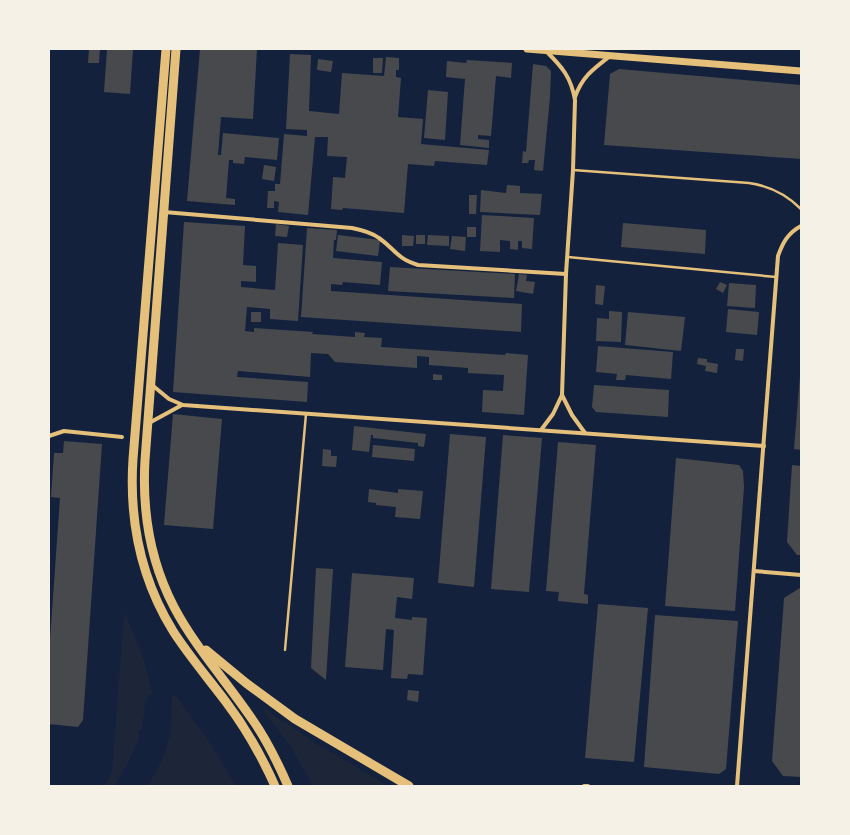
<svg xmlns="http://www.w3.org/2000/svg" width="850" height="835" font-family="'Sofia Sans Condensed',sans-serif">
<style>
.green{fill:#1d2539}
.building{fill:#48494c}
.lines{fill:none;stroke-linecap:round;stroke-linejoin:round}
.service{stroke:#e5c07b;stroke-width:2.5}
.minor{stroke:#e5c07b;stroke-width:4}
.tertiary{stroke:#e5c07b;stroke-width:7}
.primary{stroke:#e5c07b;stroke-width:9}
</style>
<rect width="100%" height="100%" fill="#14213d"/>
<g class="green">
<path d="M125,613L144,660L152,693L145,700L144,715L141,730L138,731V734L140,735L128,763L114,786H101L107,782L112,771L124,615Z"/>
<path d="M172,696H176C198,725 218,754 236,786H147C160,768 169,747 171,725C172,715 171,705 172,696Z"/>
<path d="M264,708L315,743L389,786H313L291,747L263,710Z"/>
</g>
<g class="building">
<path d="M89,49H100L99,63H88Z"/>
<path d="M107,49H133L130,94L104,92Z"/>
<path d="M200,49H257L253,119L221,117L218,155H221L223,133L279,138L277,160L245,157L244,164L233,163V160H229L226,198L235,199V205L187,201Z"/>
<path d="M290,54L311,55L309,111L339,114L342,73L384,76L386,57L399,58V70H396V77L401,78L398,117L423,119L421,144L489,150L487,165L435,161L434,166L408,164L404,213L343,208L342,210L331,209L333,177L345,178L347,157L327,156L328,137H315L308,215L278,212L279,202L274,201V208H267L268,191H275V184H280L284,134L307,136V130L286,129Z"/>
<path d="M373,58H383L382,73H373Z"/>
<path d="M318,59L333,61L331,72L317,70Z"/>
<path d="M467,60L512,63L511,78L496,76L491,136L478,135V139L489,140V148L460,145L465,79L446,77L447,61L466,63Z"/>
<path d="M533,64L546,66L551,71L550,97L543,171L534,170L535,160H529L528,163H522L523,151L526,152Z"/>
<path d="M619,69L801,85V159L604,145L610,74Z"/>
<path d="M428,90L448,92L445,140L424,138Z"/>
<path d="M264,165L276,167L274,181L262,179Z"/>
<path d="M507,185L520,186V193L542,194L540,215L480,212L481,190L506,193Z"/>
<path d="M469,195H477L476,214H469Z"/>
<path d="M482,215L534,218L532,249L522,248V241H518V250L510,249V241L500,240V252L480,251Z"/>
<path d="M184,222L245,226L243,265L256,266V282L241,281V287L275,290L278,243L303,245L298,321L270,319V309L247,307L245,331L254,332V328L313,332L312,334L355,337V332L365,333L364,337L382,338L381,347L505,355L506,353L528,355L524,415L482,412L483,390L503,391L504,375L468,373V368L429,365V357L417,356V368L335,362L328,354L311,353L310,377L238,371L237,377L308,382L307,402L173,392Z"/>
<path d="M623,223L706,230L705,254L621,247Z"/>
<path d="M276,224L289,226L287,237L275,236Z"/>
<rect x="467" y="227" width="9" height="10"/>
<path d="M307,228L337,230L336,240H334L333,258L382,262L380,285L343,282L342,285L331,284V291L522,304L521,332L301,317Z"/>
<path d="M338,235L380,240L378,256L336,251Z"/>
<path d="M402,235L414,236L413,246H402Z"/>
<rect x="416" y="235" width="9" height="9"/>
<path d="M428,235L449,236V246L427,245Z"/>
<path d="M452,236L466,237L465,251L450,249Z"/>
<path d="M390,267L515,274L514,298L388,291Z"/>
<path d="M519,274L527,275L526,281L535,282L533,294L516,291Z"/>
<path d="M720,282L727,285L723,293L716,289Z"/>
<path d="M729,283L756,285L755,308L727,306Z"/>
<path d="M596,285L605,286L603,305L595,304Z"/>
<path d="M728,309L759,312L757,335L726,332Z"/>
<path d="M609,311L622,312L621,342L596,341L597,318L609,319Z"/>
<rect x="251" y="312" width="10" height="10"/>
<path d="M628,312L685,317L681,351L625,345Z"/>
<path d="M598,346L673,352L671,379L626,375L625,380H616L617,374L596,372Z"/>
<path d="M736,349H744L743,361L735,360Z"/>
<path d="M698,358L707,359V362L718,364L717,373L705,371L706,366L697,364Z"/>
<path d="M433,374L442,375V380H433Z"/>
<path d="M800,376H801V450L794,449Z"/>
<path d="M594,385L669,390L668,417L596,412L592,407Z"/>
<path d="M173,414L222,419L213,529L164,525Z"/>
<path d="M354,426L426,434L424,447L418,446V443L373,438V435H371L369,452L352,450Z"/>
<path d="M450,434L486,437L474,587L438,583Z"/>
<path d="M503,435L542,438L529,592L491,589Z"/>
<path d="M64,441L102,444L83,720L78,727L49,724V654L60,498L51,497L54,453H63Z"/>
<path d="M558,442L596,445L584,594L588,595V604L558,601L559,592L546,591Z"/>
<path d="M373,445L415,449L414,461L372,457Z"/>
<path d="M323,449L331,450V456H337L336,467L322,466Z"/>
<path d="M676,458L739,465L743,471L744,487L735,611L665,606Z"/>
<path d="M792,465L801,466V555H797L787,542Z"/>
<path d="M369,489L398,493V489L423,491L420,519L395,517L396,507L376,505V503L368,502Z"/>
<path d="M316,568L333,569L326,680L311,668Z"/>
<path d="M352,573L414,578L412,599L397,597L395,618L412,620V617L427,618L423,675L408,674L407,679L391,678L394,630L386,629L383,670L345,667Z"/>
<path d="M800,588H801V777L783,776L772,761L784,598Z"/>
<path d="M598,604L648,608L634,762L585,758Z"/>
<path d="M655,615L738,621L726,769L719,774L644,767Z"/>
<path d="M408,690L419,691L418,702L407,700Z"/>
</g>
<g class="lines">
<g class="service">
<path d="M573,170L749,183C770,186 786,194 801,209"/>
<path d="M568,257L776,277"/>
<path d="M285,650L306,414"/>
</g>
<g class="minor">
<path d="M575,97C582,77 593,69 610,56"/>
<path d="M164,212L352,228C362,230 371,232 379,238C396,250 396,258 418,265L566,274"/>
<path d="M152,385L169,399L183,405L764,446"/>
<path d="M562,395L572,415L585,433"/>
<path d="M149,423L182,405"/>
<path d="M541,430L553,414L562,395L566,274L573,170L575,100C571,77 562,67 547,52"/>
<path d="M49,436L64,431L122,437"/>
<path d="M754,571L801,575"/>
<path d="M584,786H588"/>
<path d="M737,786L778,256C783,242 788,233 801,226"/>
</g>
<path class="tertiary" d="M527,49L801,71"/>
<g class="primary">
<path d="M166,49L133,459C129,520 141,579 173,631C189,656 208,678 226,702C245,727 262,757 275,786"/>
<path d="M176,49L145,460C142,511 150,561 174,607C195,647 227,682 252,719C267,740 278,763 288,786"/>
<path d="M206,650L246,683L295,719L409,786"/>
</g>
</g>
<rect width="850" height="835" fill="none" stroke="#f6f1e7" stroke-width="100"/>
</svg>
